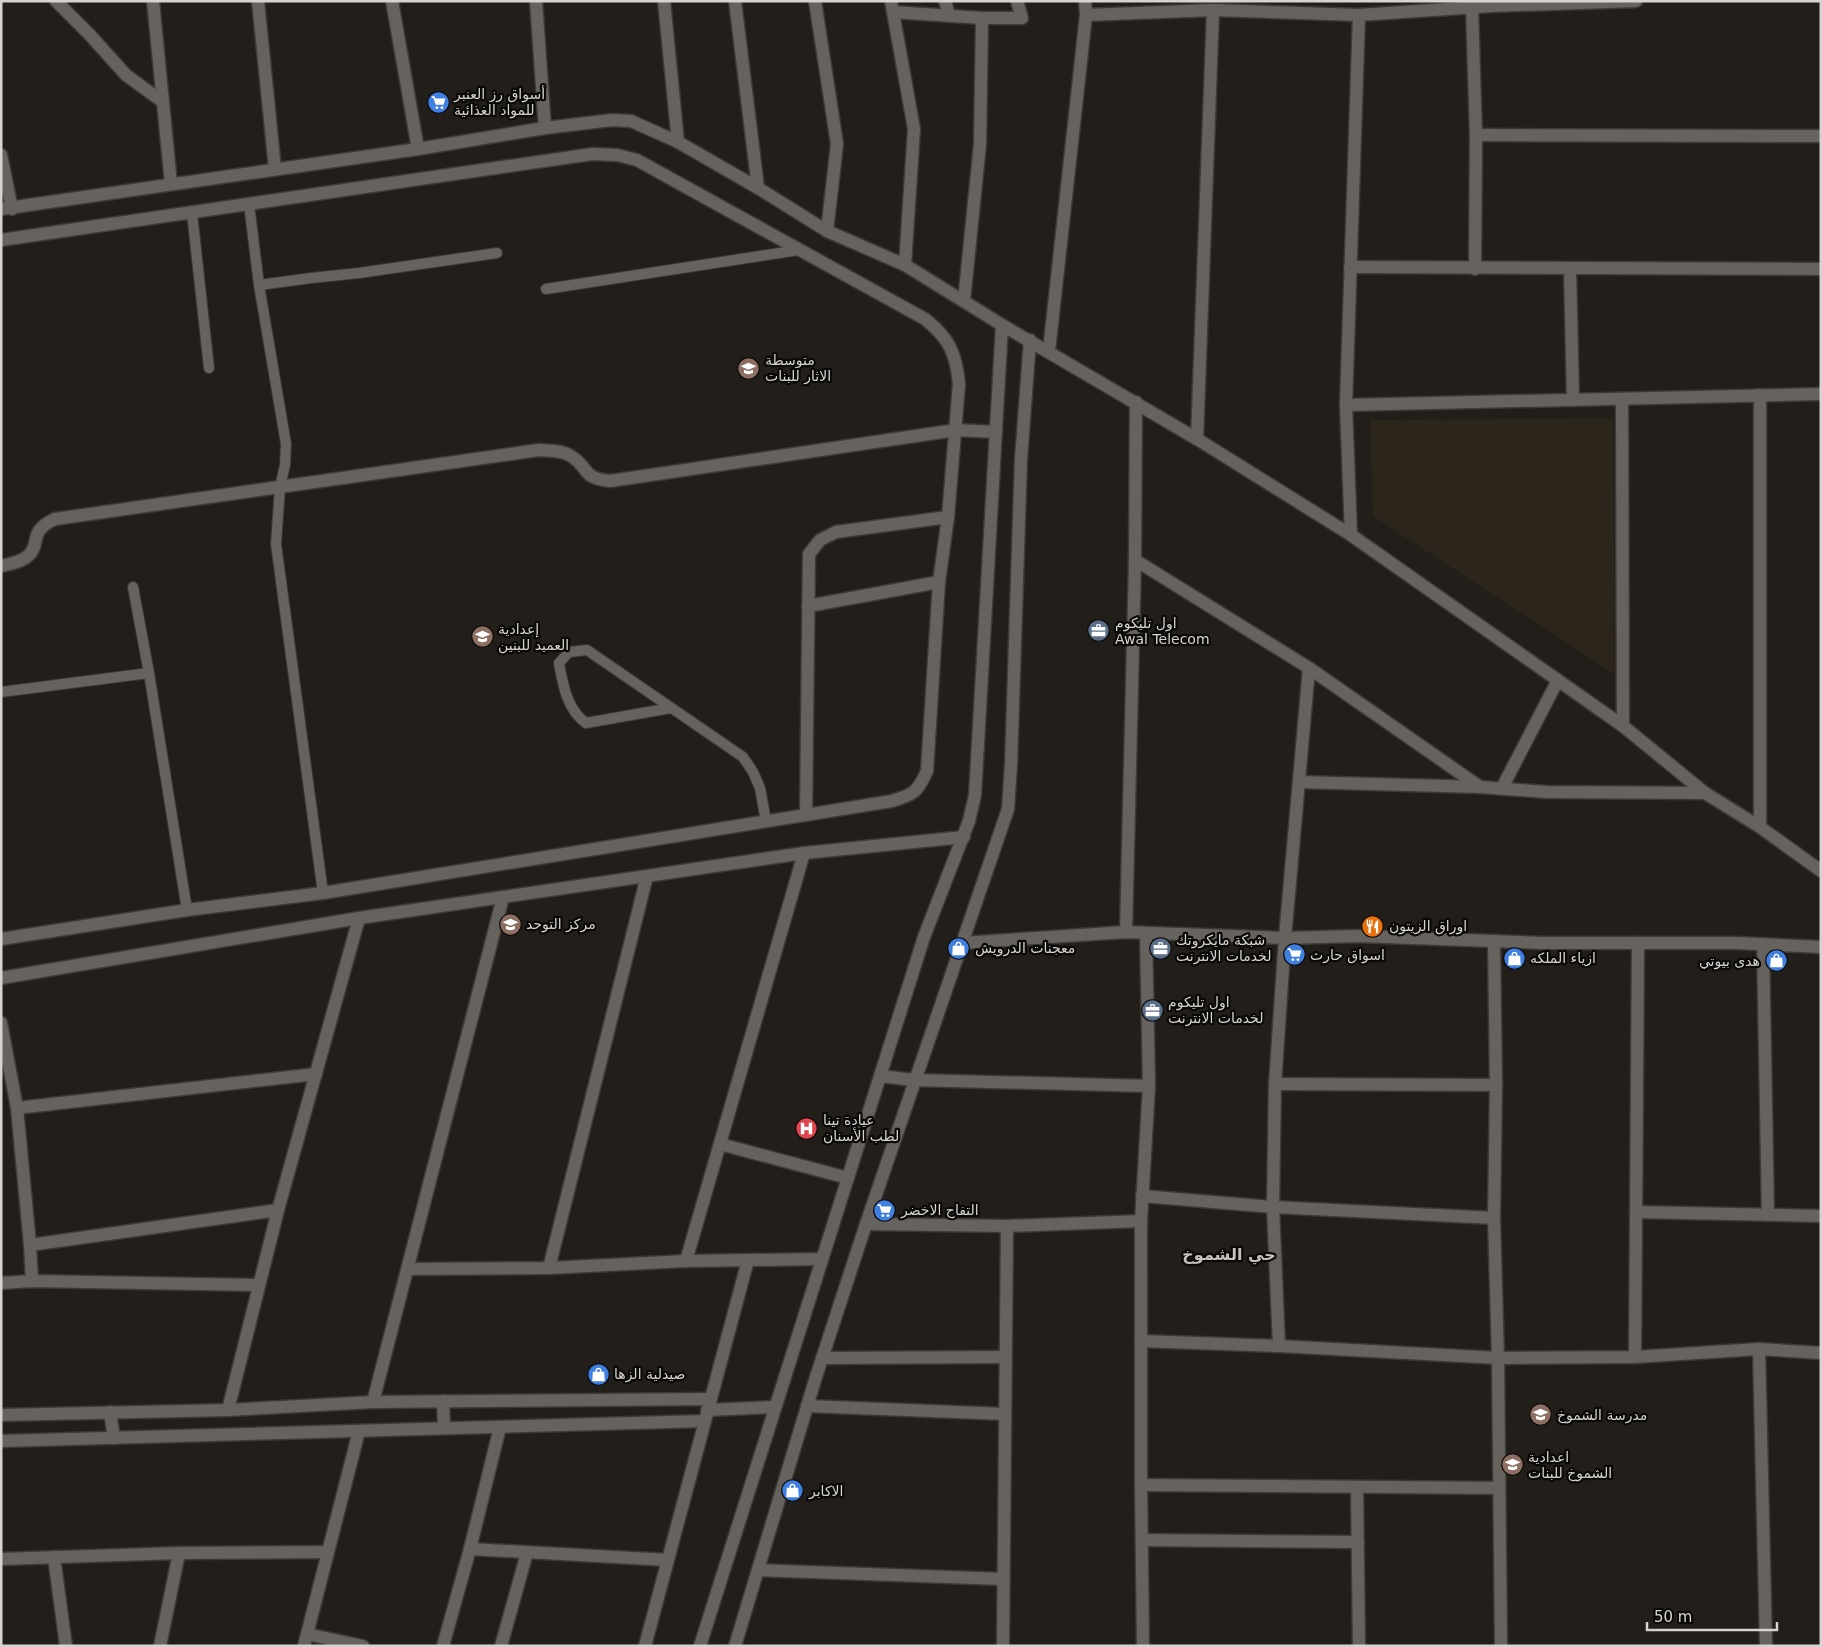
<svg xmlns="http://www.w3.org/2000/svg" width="1822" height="1647" font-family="'DejaVu Sans','Noto Sans Arabic',sans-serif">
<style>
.built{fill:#2c251b}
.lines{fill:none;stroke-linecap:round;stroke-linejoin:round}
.lane-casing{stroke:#3c3a36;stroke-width:12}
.street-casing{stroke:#3c3a36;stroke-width:15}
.secondary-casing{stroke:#3c3a36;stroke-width:15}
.lane{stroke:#66625d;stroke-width:10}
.street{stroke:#66625d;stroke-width:12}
.secondary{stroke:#66625d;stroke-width:12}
.labels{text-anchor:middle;stroke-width:4.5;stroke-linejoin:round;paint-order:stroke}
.poi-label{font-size:14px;fill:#d6d4d0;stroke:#0a0907;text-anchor:start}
.quarter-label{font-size:16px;font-weight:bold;fill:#c6c1bb;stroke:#0a0907}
</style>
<rect width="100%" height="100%" fill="#221f1a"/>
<path class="built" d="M1613,418L1615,675L1373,516L1370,420Z"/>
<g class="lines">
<defs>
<g id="lane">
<path d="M249,204L259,285L286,444L285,465L280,487L276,544L323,893"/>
<path d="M192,213L209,368"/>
<path d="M259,285L311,278L359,273L497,253"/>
<path d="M546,289L799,250"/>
<path d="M133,587L149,673L187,910"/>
<path d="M1,692L149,673"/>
<path d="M671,708L586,723C567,710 563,685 559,663L569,652L587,650L743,757L753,772L760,788L766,821"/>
</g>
<g id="street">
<path d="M56,1L90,35L126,75L163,102"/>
<path d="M153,1L171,184"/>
<path d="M258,1L275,169"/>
<path d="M392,1L418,149"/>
<path d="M536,1L545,128"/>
<path d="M664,1L678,142"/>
<path d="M735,1L758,188"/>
<path d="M815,1L837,144L827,231"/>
<path d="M891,1L914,129L905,265"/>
<path d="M945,1L949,15"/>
<path d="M1472,8L1476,135L1475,269"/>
<path d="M893,12L982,18H1022L1017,1"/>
<path d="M1086,15L1213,10L1359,15L1492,6L1636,1"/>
<path d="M1476,135L1821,136"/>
<path d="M1,155L12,209"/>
<path d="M1,240L592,154L617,155L637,160L925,319C949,338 956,353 959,384L948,517L939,582L927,771C917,793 914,794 892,801L323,893L187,910L1,939"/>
<path d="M1350,267L1821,269"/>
<path d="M1570,269L1573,400"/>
<path d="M964,301L980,144L982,18"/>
<path d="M1049,351L1086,15L1085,1"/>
<path d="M1760,395V827"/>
<path d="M1622,399L1623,726"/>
<path d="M1346,405L1821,394"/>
<path d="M1197,439L1213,10"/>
<path d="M1351,535L1346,405L1359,15"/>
<path d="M1135,560L1309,668L1480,787"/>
<path d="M1,566C10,564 21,562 28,556C42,543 27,532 55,519L539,450C550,451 562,450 571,456C590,468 581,478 610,481L956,430L996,432"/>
<path d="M808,606L939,582"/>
<path d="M1299,782L1480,787L1547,792L1705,793"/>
<path d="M1502,788L1558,680"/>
<path d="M806,815L809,554L820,540L836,532L948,517"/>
<path d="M1126,932L1135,560L1136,402"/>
<path d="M1494,941L1496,1085L1494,1218L1498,1358L1501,1646"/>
<path d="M961,943L1126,932L1285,938L1358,936L1543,943H1736L1821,947"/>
<path d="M1763,945L1768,1215"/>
<path d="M1,978L359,918L804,853L964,837"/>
<path d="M1,1023L17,1108L30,1245L32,1281"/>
<path d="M914,1080L1149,1086"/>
<path d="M1275,1084L1496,1085"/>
<path d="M17,1108L316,1074"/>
<path d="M720,1144L848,1178"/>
<path d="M1142,1196L1273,1207L1494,1218"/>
<path d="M1636,1212L1821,1216"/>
<path d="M866,1224L1007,1226L1141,1221"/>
<path d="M30,1245L278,1210"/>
<path d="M686,1261L804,853"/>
<path d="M549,1268L647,876"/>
<path d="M408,1269L549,1268L686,1261L822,1259"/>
<path d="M1,1283L32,1281L259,1285"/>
<path d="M1141,1341L1279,1346L1498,1358L1635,1357L1759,1349L1821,1353"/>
<path d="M1279,1346L1273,1207L1275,1084L1285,938L1309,668"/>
<path d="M1759,1349L1766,1646"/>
<path d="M1635,1357L1638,943"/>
<path d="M822,1358L1005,1357"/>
<path d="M443,1401L444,1428"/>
<path d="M373,1402L503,897"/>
<path d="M807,1406L1005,1414"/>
<path d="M228,1410L278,1210L359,918"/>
<path d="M707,1410L775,1407"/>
<path d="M110,1412L114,1438"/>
<path d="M1,1415L228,1410L373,1402L710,1399"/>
<path d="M1,1441L704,1421"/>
<path d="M1141,1485L1499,1488"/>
<path d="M1357,1487L1359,1646"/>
<path d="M1142,1540L1358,1542"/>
<path d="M470,1549L668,1560"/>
<path d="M54,1557L66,1646"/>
<path d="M1,1559L179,1553L327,1552"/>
<path d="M758,1570L1003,1579"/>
<path d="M307,1634L363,1646"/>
<path d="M160,1646L179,1553"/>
<path d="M304,1646L359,1431"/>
<path d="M443,1646L470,1549L500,1427"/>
<path d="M501,1646L527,1553"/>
<path d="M645,1646L748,1260"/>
<path d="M1003,1646L1007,1226"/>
<path d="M1143,1646L1141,1485V1221L1149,1086L1146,934"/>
</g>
<g id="secondary">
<path d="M1,209L418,149L545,128L612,120L631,121L678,142L758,188L827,231L905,265L1002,325L1197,439L1351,535L1623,726L1705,793L1760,827L1821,871"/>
<path d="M880,1076L914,1080"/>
<path d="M700,1646L924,937L969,821L975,795L977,761L1002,325"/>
<path d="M735,1646L815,1380L866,1224L1008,809L1011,764L1021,459L1030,340"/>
</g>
</defs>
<use href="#lane" class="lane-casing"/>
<use href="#street" class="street-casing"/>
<use href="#secondary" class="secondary-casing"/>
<use href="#lane" class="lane"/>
<use href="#street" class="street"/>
<use href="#secondary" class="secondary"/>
</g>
<defs>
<symbol id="supermarket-disc" viewBox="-11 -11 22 22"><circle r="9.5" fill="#3f7fe0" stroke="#0a0907"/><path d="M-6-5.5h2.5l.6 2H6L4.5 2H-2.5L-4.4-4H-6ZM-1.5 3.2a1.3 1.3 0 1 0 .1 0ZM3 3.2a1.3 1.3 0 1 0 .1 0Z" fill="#fff"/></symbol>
<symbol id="school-disc" viewBox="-11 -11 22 22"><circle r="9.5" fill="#8d6e63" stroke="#0a0907"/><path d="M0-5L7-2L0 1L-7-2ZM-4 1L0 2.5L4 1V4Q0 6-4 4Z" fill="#fff"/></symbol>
<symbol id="office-disc" viewBox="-11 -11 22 22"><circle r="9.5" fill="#5c6f8a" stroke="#0a0907"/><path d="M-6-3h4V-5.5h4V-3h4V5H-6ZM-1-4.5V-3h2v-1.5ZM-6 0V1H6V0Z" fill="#fff"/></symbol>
<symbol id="restaurant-disc" viewBox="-11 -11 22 22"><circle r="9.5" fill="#e8710a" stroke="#0a0907"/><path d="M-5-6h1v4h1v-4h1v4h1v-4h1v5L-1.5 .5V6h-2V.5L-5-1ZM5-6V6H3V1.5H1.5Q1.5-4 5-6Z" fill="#fff"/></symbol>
<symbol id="shop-disc" viewBox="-11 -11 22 22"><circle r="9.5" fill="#3f7fe0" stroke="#0a0907"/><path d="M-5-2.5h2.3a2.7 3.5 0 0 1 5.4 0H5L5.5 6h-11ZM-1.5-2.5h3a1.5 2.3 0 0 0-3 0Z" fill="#fff"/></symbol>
<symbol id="hospital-disc" viewBox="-11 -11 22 22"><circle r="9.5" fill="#e0444e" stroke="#0a0907"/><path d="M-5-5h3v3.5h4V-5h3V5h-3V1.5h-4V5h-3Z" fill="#fff"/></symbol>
</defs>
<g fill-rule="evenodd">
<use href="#supermarket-disc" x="426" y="90" width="25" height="25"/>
<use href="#school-disc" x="736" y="356" width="25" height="25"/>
<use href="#office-disc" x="1086" y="618" width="25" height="25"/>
<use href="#school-disc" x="470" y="624" width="25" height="25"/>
<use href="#school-disc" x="498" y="912" width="25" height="25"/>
<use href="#restaurant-disc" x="1360" y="914" width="25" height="25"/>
<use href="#shop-disc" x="946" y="936" width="25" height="25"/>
<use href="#office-disc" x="1148" y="936" width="25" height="25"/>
<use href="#supermarket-disc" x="1282" y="942" width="25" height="25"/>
<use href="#shop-disc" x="1502" y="946" width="25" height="25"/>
<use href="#shop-disc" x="1764" y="948" width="25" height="25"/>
<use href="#office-disc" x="1140" y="998" width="25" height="25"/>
<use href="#hospital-disc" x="794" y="1116" width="25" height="25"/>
<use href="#supermarket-disc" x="872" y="1198" width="25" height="25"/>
<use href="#shop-disc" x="586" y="1362" width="25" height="25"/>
<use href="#school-disc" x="1528" y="1402" width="25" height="25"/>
<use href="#school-disc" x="1500" y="1452" width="25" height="25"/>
<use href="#shop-disc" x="780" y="1478" width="25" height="25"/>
</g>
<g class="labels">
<g class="poi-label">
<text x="454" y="99">أسواق رز العنبر<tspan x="454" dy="16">للمواد الغذائية</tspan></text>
<text x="765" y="365">متوسطة<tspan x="765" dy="16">الاثار للبنات</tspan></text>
<text x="1115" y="628">اول تليكوم<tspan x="1115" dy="16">Awal Telecom</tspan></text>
<text x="498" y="634">إعدادية<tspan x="498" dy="16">العميد للبنين</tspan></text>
<text x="526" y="929">مركز التوحد</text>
<text x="1389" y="931">اوراق الزيتون</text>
<text x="1176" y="945">شبكة مايكروتك<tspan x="1176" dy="16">لخدمات الانترنت</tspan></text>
<text x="975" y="953">معجنات الدرويش</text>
<text x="1310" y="960">اسواق حارث</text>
<text x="1530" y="963">ازياء الملكه</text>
<text x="1760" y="966" text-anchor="end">هدى بيوتي</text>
<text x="1168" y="1007">اول تليكوم<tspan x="1168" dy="16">لخدمات الانترنت</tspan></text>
<text x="823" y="1125">عيادة تينا<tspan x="823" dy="16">لطب الأسنان</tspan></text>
<text x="901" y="1215">التفاح الاخضر</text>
<text x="614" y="1379">صيدلية الزها</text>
<text x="1557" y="1420">مدرسة الشموخ</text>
<text x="1528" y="1462">اعدادية<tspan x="1528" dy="16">الشموخ للبنات</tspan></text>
<text x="809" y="1496">الاكابر</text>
</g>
<g class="quarter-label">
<text x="1229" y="1260">حي الشموخ</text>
</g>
</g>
<rect width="1822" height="1647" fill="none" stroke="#d6d4d0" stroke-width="5"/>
<path d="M1647 1622v8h130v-8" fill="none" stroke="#d6d4d0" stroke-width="2.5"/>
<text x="1654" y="1622" font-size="15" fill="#d6d4d0" stroke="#0a0907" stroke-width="4" paint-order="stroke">50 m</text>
</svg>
